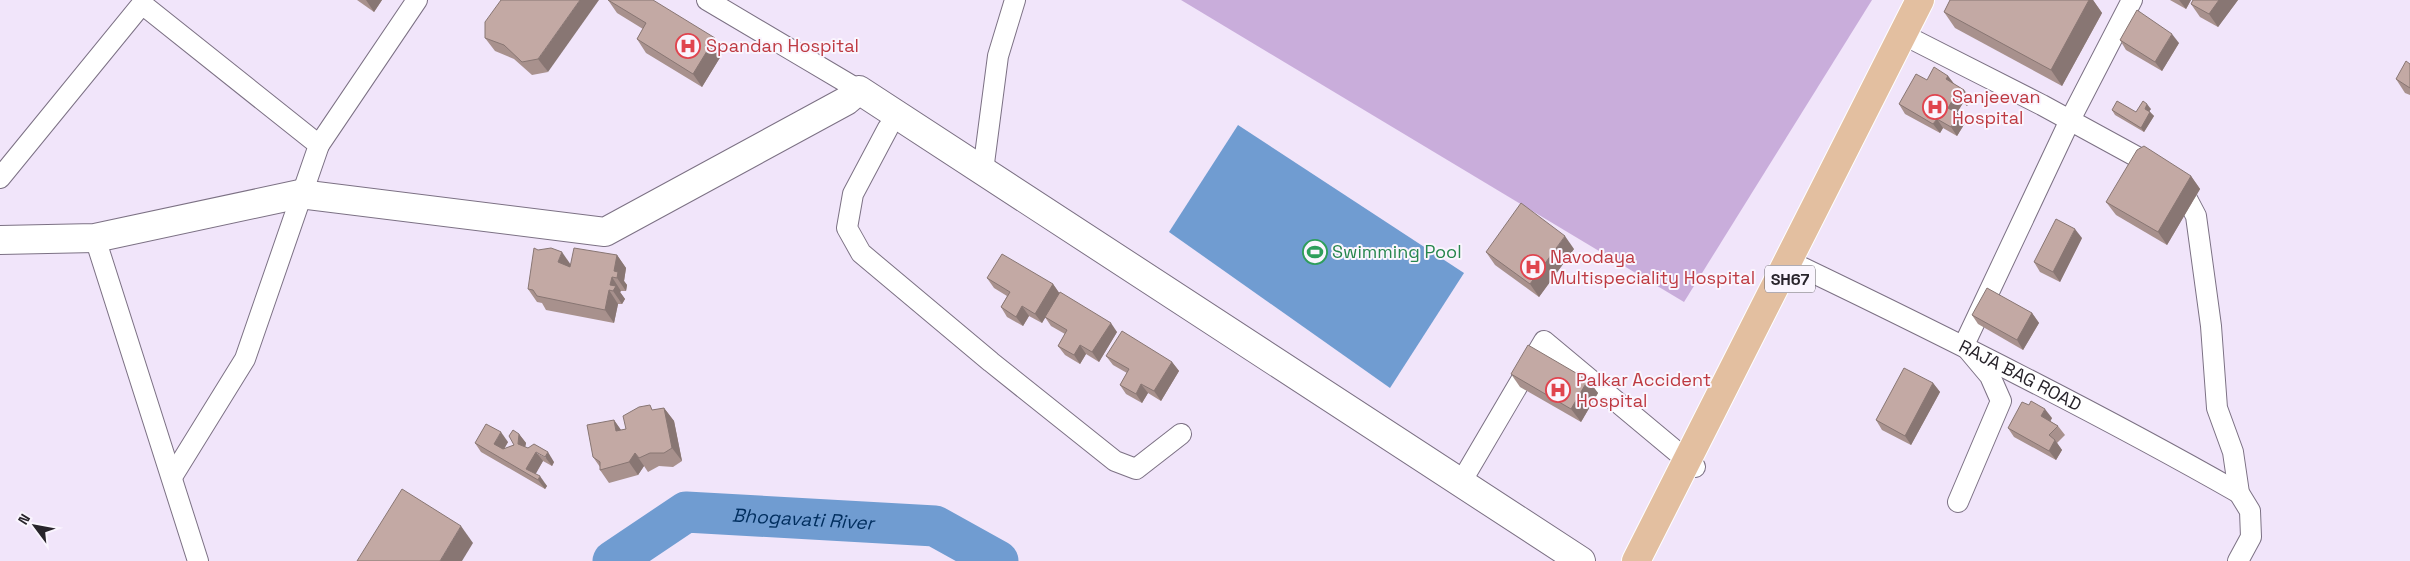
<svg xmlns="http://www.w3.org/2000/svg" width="2410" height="561" font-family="'Space Grotesk',sans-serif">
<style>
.green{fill:#c9addb}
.water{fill:#709cd1}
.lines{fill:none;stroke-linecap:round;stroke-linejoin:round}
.river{stroke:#709cd1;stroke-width:41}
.street-casing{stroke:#7c7184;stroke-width:22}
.secondary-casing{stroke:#7c7184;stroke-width:30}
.primary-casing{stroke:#fff;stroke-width:30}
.street{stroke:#fff;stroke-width:20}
.secondary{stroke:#fff;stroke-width:28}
.primary{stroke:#e3bfa0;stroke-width:28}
.wall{fill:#a8918d}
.shaded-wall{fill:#887673}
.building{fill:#c3a9a4;stroke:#887673}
.labels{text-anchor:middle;stroke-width:4;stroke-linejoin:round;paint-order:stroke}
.shield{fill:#faf5fe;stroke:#67636a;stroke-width:1}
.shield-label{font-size:16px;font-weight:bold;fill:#28242b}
.health-label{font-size:18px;fill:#be3a42;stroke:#faf5fe;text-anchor:start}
.leisure-label{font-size:18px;fill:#27864d;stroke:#faf5fe;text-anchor:start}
.street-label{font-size:18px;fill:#28242b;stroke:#faf5fe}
.water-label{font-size:19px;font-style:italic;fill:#002e5e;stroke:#faf5fe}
</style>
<rect width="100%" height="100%" fill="#f1e5fa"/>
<path class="green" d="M1181,0H1872L1684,302Z"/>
<path class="water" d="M1238,125L1464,273L1390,388L1169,232Z"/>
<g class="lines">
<path class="river" id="s1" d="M613,561L686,512L935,526L998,561"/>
<defs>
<g id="street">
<path d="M707,0L859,90"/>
<path d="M1912,39L2042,105L2139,158L2185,195L2196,216L2211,326L2217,408L2233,452L2239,493L2250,511L2251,537L2238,561"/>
<path d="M888,128L853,194L847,228L861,253L991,362L1115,461L1136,469L1181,434"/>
<path d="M319,145L417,0"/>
<path d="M983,171L998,56L1015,0"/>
<path d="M0,178L142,4L319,145L245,359L172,477"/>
<path d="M95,238L198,561"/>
<path id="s2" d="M1797,265C1947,337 2095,411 2239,493"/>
<path d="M1460,484L1544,341L1695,467"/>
<path d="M1958,502L2001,401L1990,376L1964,345L2070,120L2132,0"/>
</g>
<path id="secondary" d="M0,240L95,238L300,194L605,232L846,101L859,90L1581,561"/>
<path id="primary" d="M1636,561L1920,0"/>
</defs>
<use href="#street" class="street-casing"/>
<use href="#secondary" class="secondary-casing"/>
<use href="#primary" class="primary-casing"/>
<use href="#street" class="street"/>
<use href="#secondary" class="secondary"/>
<use href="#primary" class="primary"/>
</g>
<g class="wall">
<path d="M357,0H382L374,12Z"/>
<path d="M501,0L548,72L532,75L514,59L495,51L485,38Z"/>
<path d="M608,0L715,38L724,51L702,87L646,53L637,39L643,29L617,13Z"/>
<path d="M1950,0H2093L2102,13L2062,86L1955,28L1944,12Z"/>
<path d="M2170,0H2191L2186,9Z"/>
<path d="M2193,0H2238L2218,27L2200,17L2191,4Z"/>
<path d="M2120,40L2179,43L2162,71L2126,50Z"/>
<path d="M2410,64V95L2405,93L2396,79Z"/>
<path d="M1948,76L1954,84L1964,90L1971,99L1967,106L1963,103L1957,113L1965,123L1957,136L1943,128L1940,133L1905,114L1899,104L1927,80Z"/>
<path d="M2151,109L2149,111L2154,116L2144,132L2115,115L2112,110L2136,112Z"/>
<path d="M2191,176L2200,189L2167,245L2116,215L2106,202Z"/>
<path d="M2082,238L2060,282L2040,272L2034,262Z"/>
<path d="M1574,249L1539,297L1495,265L1486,252Z"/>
<path d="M617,255L626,268L624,281L627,285L626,291H621L620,292L625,299L622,304H618L614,323L546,310L542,303L537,302L528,289L571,265Z"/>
<path d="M987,278L1053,284L1059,293L1117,332L1099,362L1086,354L1080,364L1065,355L1058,346L1065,334L1051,326L1045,317L1042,323L1029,316L1023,326L1007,317L1001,307L1007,296L994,288Z"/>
<path d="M2032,313L2039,323L2023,350L1978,324L1972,315Z"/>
<path d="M1106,356L1172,362L1179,371L1161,401L1148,393L1142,403L1126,394L1120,385L1127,373L1113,365Z"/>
<path d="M1511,374L1588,380L1598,393L1581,422L1520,387Z"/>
<path d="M1933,383L1940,392L1911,445L1882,430L1876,420Z"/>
<path d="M664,408L674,421L682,461L673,467L659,466L648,472L644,466L638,475L609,483L600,470V467L593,457L614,420L621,430L626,429L654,410Z"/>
<path d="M2052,418L2050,421L2058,426L2065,435L2057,443L2062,450L2056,460L2014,437L2008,428Z"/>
<path d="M519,434L526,443L525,447L554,462L552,466L543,461L535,474L547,486L545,489L481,452L475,443L508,442L504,449L514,445Z"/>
</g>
<g class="shaded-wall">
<path d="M366,0H382L374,12Z"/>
<path d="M580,0H599L548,72L538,59Z"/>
<path d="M2089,0H2093L2102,13L2062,86L2051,70Z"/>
<path d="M2179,0H2191L2186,9Z"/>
<path d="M2219,0H2238L2218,27L2209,14Z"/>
<path d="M2172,34L2179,43L2162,71L2155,62Z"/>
<path d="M715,38L724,51L702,87L693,74Z"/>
<path d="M1948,76L1955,85L1946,79Z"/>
<path d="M1964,90L1971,99L1967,106L1960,96Z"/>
<path d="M1956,94L1963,103L1954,117L1948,108Z"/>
<path d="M2147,104L2151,109L2148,113L2145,109Z"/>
<path d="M2150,112L2154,116L2144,132L2141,128Z"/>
<path d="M1958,114L1965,123L1957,136L1951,127Z"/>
<path d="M1937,119L1943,128L1940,133L1933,124Z"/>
<path d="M2191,176L2200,189L2167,245L2158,232Z"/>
<path d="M2075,229L2082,238L2060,282L2053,272Z"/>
<path d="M1565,236L1574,249L1539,297L1530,284Z"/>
<path d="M562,252L571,265L567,275L558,262Z"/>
<path d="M617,255L626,268L624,281L627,285L626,291L617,278L614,271Z"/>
<path d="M612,277L621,291L620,292L625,299L622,304L613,291L610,285Z"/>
<path d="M1053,284L1060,294L1042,323L1035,314Z"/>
<path d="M609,290L618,304L614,323L605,310Z"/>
<path d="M1022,306L1029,316L1023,326L1016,317Z"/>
<path d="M2032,313L2039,323L2023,350L2017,340Z"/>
<path d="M1111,323L1117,332L1099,362L1092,352Z"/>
<path d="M1080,345L1086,354L1080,364L1074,355Z"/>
<path d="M1172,362L1179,371L1161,401L1154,391Z"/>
<path d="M1588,380L1598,393L1581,422L1571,409Z"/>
<path d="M1933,383L1940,392L1911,445L1905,436Z"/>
<path d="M1141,384L1148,393L1142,403L1136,394Z"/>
<path d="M664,408L674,421L682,461L672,448Z"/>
<path d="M2045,409L2052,418L2048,426L2041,416Z"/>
<path d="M614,420L623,433L616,431Z"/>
<path d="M501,432L508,442L501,454L494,444Z"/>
<path d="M519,434L526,443L524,453L518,444Z"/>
<path d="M2055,440L2062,450L2056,460L2049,451Z"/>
<path d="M536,452L543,461L534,477L526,469Z"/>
<path d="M548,452L554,462L552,466L545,457Z"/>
<path d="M635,453L644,466L638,475L629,462Z"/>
<path d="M540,476L547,486L545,489L538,480Z"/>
<path d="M461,526L473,543L462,561H440Z"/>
</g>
<g class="building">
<path d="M501,0H580L538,59L522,62L504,45L485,38V22Z"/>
<path d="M608,0H653L715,38L693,74L637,39L646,23Z"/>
<path d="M1950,0H2089L2051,70L1944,12Z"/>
<path d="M2193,0H2219L2209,14L2191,4Z"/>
<path d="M2137,10L2172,34L2155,62L2120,40Z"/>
<path d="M2406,61L2410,64V88L2396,79Z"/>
<path d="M1934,67L1948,76L1946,79L1964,90L1960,96L1956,94L1948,108L1958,114L1951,127L1937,119L1933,124L1899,104L1916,74L1927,80Z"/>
<path d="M2117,101L2136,112L2143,101L2147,104L2145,109L2150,112L2141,128L2112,110Z"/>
<path d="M2144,146L2191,176L2158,232L2106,202L2137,150Z"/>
<path d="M1521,203L1565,236L1530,284L1486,252Z"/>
<path d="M2056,219L2075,229L2053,272L2034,262Z"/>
<path d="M534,248L538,250L551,248L562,252L558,262L570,267L574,248L617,255L614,271L618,272L617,278L612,277L610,285L616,286L613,291L609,290L605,310L537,296L533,290L528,289Z"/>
<path d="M1002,254L1053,284L1035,314L1022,306L1016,317L1001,307L1010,292L987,278Z"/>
<path d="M1987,288L2032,313L2017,340L1972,315Z"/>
<path d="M1060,292L1111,323L1092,352L1080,345L1074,355L1058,346L1067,330L1045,317Z"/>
<path d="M1122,331L1172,362L1154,391L1141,384L1136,394L1120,385L1129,369L1106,356Z"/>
<path d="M1528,345L1588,380L1571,409L1511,374Z"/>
<path d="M1904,368L1933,383L1905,436L1876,420Z"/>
<path d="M2031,401L2045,409L2041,416L2058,426L2049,435L2055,440L2049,451L2008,428L2022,402L2029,405Z"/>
<path d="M650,405L652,410L664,408L672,448L664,453H650L639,458L635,453L629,462L600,470V462L593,457L587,425L614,420L616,431L626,429L623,416L639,407Z"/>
<path d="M486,424L501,432L494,444L503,449L514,445L509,436L513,430L519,434L518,444L528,448L534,444L548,452L545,457L536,452L526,469L540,476L538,480L475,443Z"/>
<path d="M402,489L461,526L440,561H357Z"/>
</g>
<defs>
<symbol id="hospital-ring" viewBox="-11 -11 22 22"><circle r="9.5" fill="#faf5fe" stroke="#e0444e" stroke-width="1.5"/><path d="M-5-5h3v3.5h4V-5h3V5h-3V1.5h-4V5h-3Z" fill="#e0444e"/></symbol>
<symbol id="stadium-ring" viewBox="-11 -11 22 22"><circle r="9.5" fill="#faf5fe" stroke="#2e9e5b" stroke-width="1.5"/><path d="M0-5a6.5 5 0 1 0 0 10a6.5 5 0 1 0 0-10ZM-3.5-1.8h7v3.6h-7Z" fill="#2e9e5b"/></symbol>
</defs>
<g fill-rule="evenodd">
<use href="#hospital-ring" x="674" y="32" width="28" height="28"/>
<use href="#hospital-ring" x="1921" y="93" width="28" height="28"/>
<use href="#stadium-ring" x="1301" y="238" width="28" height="28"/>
<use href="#hospital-ring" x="1519" y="253" width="28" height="28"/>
<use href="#hospital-ring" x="1544" y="376" width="28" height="28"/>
</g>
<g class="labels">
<rect class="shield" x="1765" y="265.5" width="50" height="27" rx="4"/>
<g class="shield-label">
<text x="1790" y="285">SH67</text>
</g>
<g class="health-label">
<text x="706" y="52">Spandan Hospital</text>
<text x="1952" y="103">Sanjeevan<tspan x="1952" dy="21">Hospital</tspan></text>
<text x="1550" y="263">Navodaya<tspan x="1550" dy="21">Multispeciality Hospital</tspan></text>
<text x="1576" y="386">Palkar Accident<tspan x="1576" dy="21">Hospital</tspan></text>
</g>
<g class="leisure-label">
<text x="1332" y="258">Swimming Pool</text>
</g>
<g class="street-label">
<text dy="6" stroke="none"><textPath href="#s2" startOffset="249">RAJA BAG ROAD</textPath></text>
</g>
<g class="water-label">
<text dy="7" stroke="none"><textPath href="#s1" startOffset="205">Bhogavati River</textPath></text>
</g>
</g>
<g transform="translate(35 526) rotate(302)" stroke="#faf5fe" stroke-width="4" paint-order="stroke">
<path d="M0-4L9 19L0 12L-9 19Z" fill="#28242b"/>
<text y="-8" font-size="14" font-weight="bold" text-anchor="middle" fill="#28242b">N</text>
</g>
</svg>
